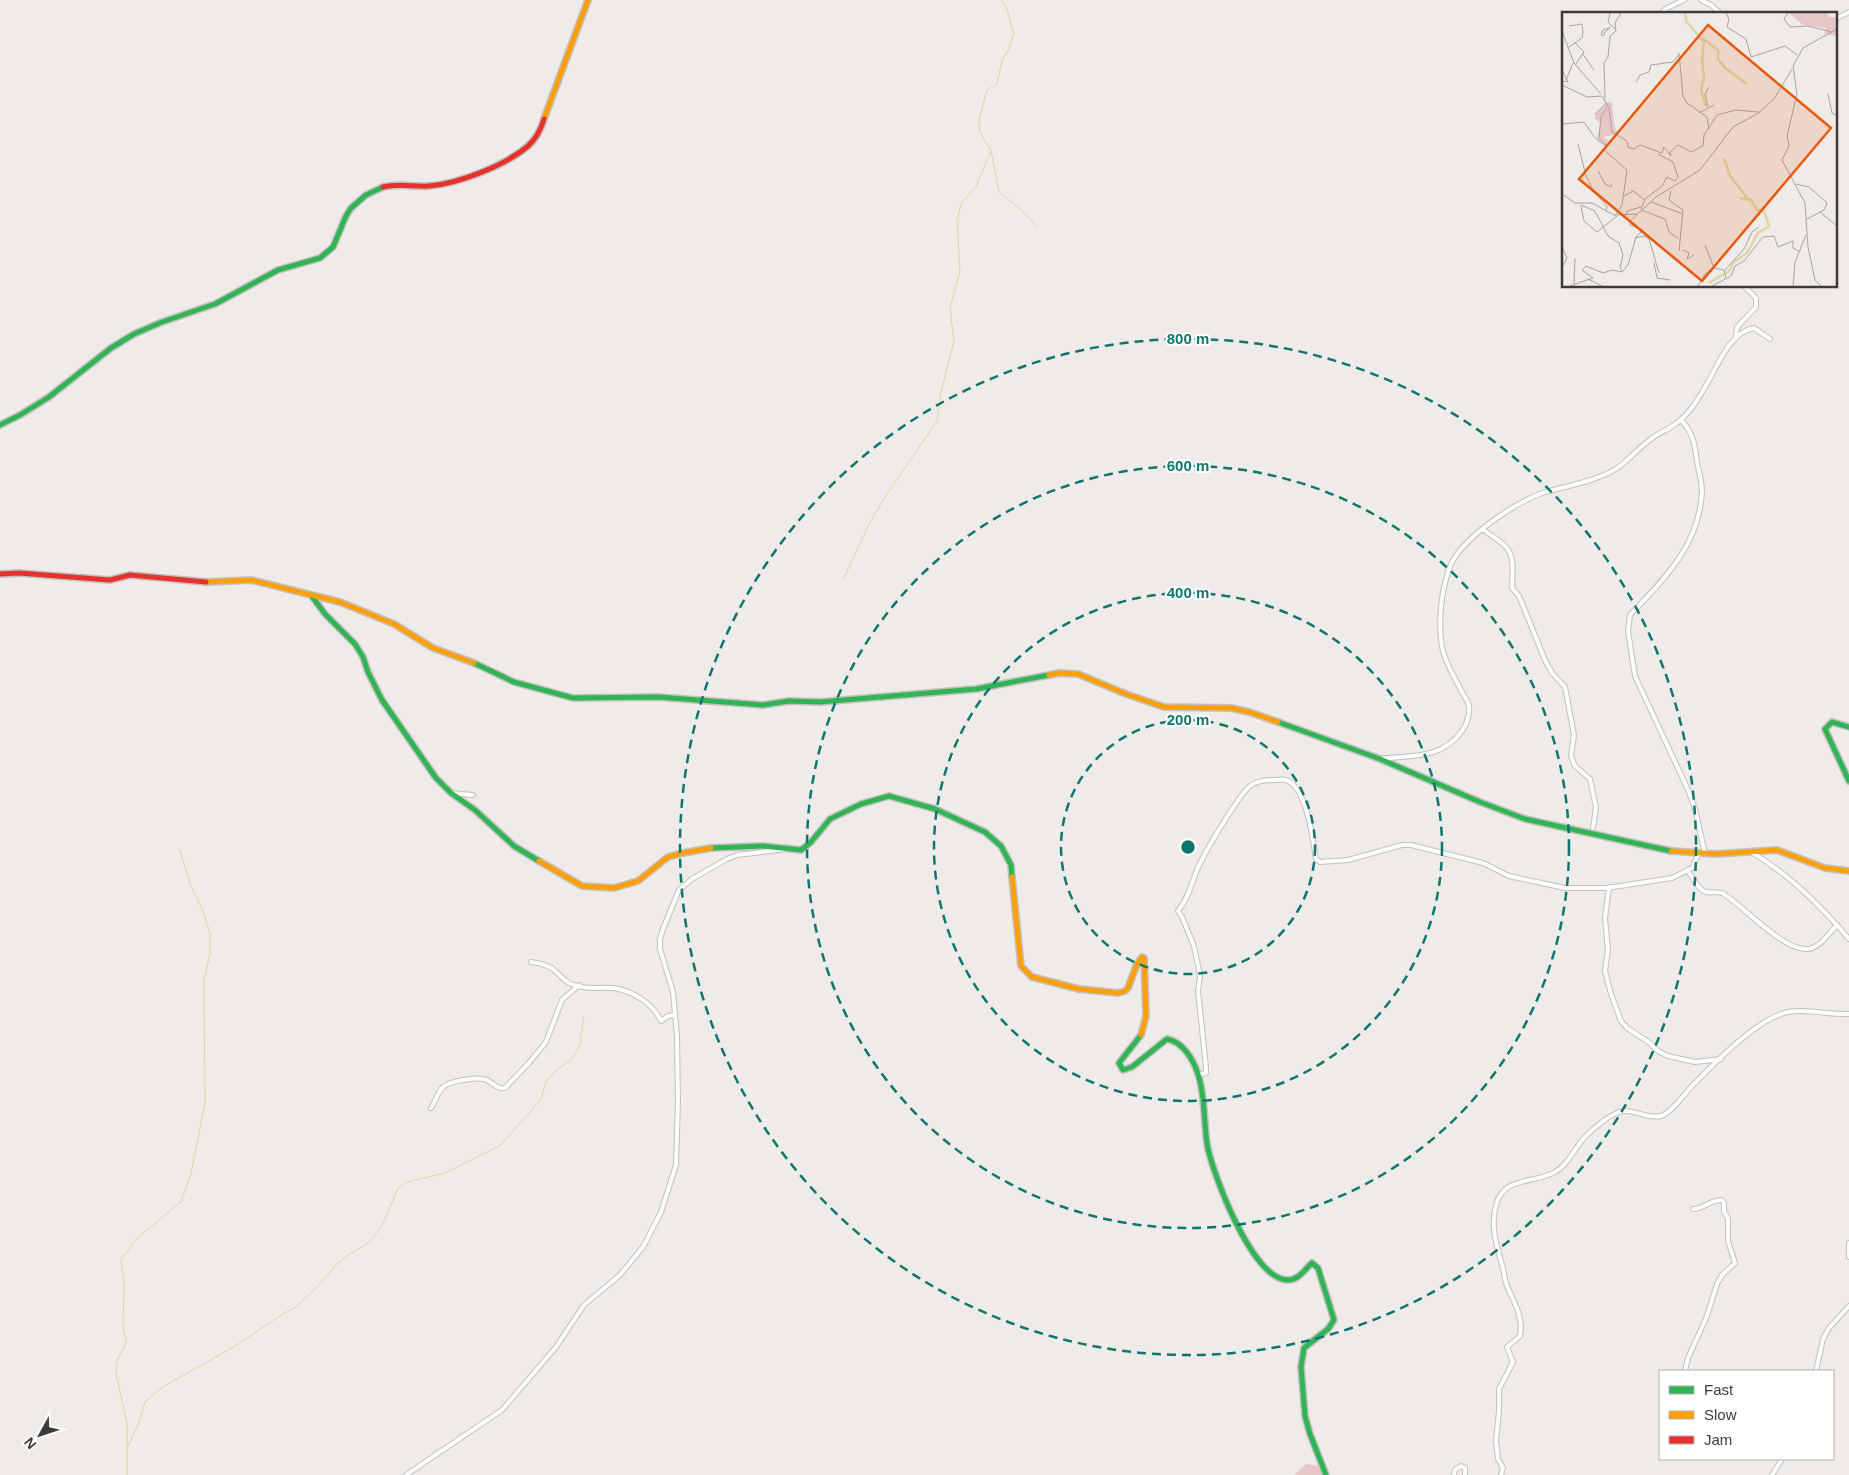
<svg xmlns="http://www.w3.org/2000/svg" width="1849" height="1475" font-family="Arial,sans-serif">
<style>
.green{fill:#e7c6c8}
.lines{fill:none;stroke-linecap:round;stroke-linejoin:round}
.stream{stroke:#dfd6a3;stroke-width:1}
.street-casing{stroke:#c3c1bf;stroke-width:6}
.fast-casing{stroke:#c3c1bf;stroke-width:8}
.slow-casing{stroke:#c3c1bf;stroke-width:8}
.jam-casing{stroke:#c3c1bf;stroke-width:8}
.street{stroke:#fcfcfc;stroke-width:4}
.fast{stroke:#30b455;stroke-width:5}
.slow{stroke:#ff9f0a;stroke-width:5}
.jam{stroke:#e5322d;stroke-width:5}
.ring{fill:none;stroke:#0f766e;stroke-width:2.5;stroke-dasharray:9 6}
.inset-river{fill:none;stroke:#dfd6a3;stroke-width:2.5}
.inset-road{fill:none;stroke:#a7a5a3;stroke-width:1}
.view{fill:#e8590c;fill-opacity:0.15;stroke:#e8590c;stroke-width:2.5}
.inset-edge{fill:none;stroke:#3d3b3a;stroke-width:2.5}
.centre{fill:#0f766e;stroke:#fff;stroke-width:2.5}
.ring-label{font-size:15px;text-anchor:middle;font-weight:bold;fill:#0f766e;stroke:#fff;stroke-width:4.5;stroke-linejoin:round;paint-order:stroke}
</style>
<rect width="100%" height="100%" fill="#eeebe9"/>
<path class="green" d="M1306,1464L1325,1467L1327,1475H1294Z"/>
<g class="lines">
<g class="stream">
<path d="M1001,0L1006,6L1014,34L1008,51L1002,60L997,84L987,90L985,97L979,121L980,132L991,151L999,192L1024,212L1036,227"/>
<path d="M844,578L869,524L885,497L937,421L941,392L954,341L950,308L960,271L957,221L961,204L976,186L991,151"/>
<path d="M128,1446L138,1425L145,1402L161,1388L237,1345L281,1315L296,1307L316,1288L335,1266L348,1255L367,1244L381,1228L398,1188L407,1182L445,1173L501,1145L541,1099L546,1082L556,1070L571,1060L580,1045L584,1016"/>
<path d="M127,1475V1423L116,1374L118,1358L126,1343L123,1324L124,1285L121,1259L138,1237L181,1202L191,1174L205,1102L204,980L210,954V933L203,911L190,884L180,850"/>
</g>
<defs>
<g id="street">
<path d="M1701,0L1711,5L1721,14"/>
<path d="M1660,14L1667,8L1684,0"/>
<path d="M1835,19L1849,12"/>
<path d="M1736,336L1737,327L1756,307V298L1744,286"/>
<path d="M1681,420C1693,432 1695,445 1697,462C1699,471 1702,482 1702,492C1699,546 1664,579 1630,615L1628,631L1635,676L1689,792L1695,809L1705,854"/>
<path d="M1482,529C1513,550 1514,549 1512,588L1519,596L1545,660L1552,673L1565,687L1574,735L1571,756L1575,766L1590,779L1596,807L1593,828"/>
<path d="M1380,759C1411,755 1441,760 1462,731C1467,724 1470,714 1469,706C1468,701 1464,696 1462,692C1455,678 1445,663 1442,647C1438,623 1441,592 1449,569C1459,539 1516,502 1545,492C1567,486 1602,480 1620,466C1631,457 1640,447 1651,439C1659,433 1667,430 1674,425C1688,416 1697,401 1705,387C1717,368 1729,332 1754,328L1770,339"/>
<path d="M451,793L473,795"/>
<path d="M1751,852C1789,874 1821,906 1849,939"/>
<path d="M1688,871C1692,877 1696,885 1702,890C1708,895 1717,890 1724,894C1744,907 1784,951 1807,949C1819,949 1829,933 1837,925"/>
<path d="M1609,887L1605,918L1608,950L1605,971L1611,994L1621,1021L1627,1028L1650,1043L1658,1051L1668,1056L1695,1062L1721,1059"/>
<path d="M531,962C539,963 547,965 553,969C559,974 564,981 571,984C587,990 596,987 612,988C633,990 653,1004 661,1021L668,1016L675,1015"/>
<path d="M1199,1075L1206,1073V1067L1198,991L1200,976L1194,946L1182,917L1178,911C1188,899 1191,885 1197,870C1203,855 1238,796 1250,786C1256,781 1267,780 1275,780C1278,780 1283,779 1286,780C1307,787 1313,840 1316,859L1320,862L1348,860L1402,845H1411L1483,863L1509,876L1565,888H1607L1672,878L1692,868L1699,853"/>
<path d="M431,1108C435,1102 438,1092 443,1087C450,1081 475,1077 484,1079C492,1081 497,1090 505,1088L528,1064L546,1042L562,1000L579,985"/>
<path d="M1849,1243V1257"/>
<path d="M1685,1371L1688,1358L1707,1316L1717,1284L1722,1275L1735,1263L1728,1241V1219L1724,1211V1203L1722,1200C1711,1199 1704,1209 1693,1209"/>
<path d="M1816,1371L1823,1339L1829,1328L1849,1306"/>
<path d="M406,1475L502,1410L556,1347L584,1305L620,1275L643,1247L661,1212L676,1165L678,1101L677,1036L673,992L660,949V939L663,929L679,890L692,879L727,859L737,855L787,849"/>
<path d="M1454,1475L1455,1470L1461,1466L1465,1468V1475"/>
<path d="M1501,1475L1503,1468L1498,1459L1496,1441L1499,1411V1389L1513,1362L1507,1347L1520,1336C1524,1317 1514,1303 1507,1286C1505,1280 1504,1274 1503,1268C1497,1247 1490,1227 1496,1205C1503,1176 1534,1184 1555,1172C1568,1165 1574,1149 1584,1138C1593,1129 1605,1118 1617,1113C1631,1106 1646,1120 1661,1116C1673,1112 1687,1090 1696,1082C1717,1061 1754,1023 1781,1014C1799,1007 1829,1015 1849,1014"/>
<path d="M1772,1475L1782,1459"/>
</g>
<g id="fast">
<path d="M0,425L20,415L49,397L111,348L134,334L162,322L215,304L278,270L320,258L333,247L346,216L351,208L366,195L383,187"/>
<path d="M311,595L325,614L355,644L363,657L368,672L382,700L436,778L451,793L475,810L514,846L539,861"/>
<path d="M474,663L514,682L573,698L658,697L763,705L789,701L820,702L976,689L1049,675"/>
<path d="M1278,722L1380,759L1480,802L1525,819L1671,851"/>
<path d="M1849,727L1832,722L1825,729L1849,781"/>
<path d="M711,848L763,846L801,850L811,842L830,819L861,804L889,796L935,809L985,832L1001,846L1011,865L1012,877"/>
<path d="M1141,1035L1119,1063L1123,1070L1132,1067L1167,1039C1183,1042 1193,1059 1198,1074C1206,1098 1203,1124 1208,1149C1215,1179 1253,1280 1288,1280C1299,1280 1305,1269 1312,1263L1318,1268L1334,1320L1328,1329L1304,1348L1301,1367L1305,1416L1310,1434L1326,1475"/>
</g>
<g id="slow">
<path d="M544,119L588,0"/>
<path d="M206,582L251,580L340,602L394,624L433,648L474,663"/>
<path d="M1049,675L1060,673L1078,674L1126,694L1164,707L1231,708L1249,712L1278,722"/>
<path d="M1671,851L1716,854L1777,850L1825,868L1849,871"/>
<path d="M539,861L582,886L614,888L638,881L668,857L683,853L711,848"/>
<path d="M1012,877L1021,966L1032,977L1079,989L1118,993L1125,991L1128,988L1137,964L1142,957L1144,958L1146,1016L1141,1035"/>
</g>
<g id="jam">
<path d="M383,187C399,183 413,187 429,186C458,184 506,165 528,146C536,139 541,129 544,119"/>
<path d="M0,574L19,573L110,580L130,575L206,582"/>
</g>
</defs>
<use href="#street" class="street-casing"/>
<use href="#fast" class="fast-casing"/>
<use href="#slow" class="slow-casing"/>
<use href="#jam" class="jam-casing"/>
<use href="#street" class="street"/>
<use href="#fast" class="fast"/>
<use href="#slow" class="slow"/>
<use href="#jam" class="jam"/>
</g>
<g class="ring">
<circle cx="1188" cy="847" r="127"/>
<circle cx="1188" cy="847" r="254"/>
<circle cx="1188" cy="847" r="381"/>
<circle cx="1188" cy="847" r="508"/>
</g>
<g transform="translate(1562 12)">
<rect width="275" height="275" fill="#eeebe9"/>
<path d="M227,1H266L267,5H275V24L262,22L264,16L241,13ZM46,90L50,91L52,112L56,122L41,125L47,129L44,133L35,127L38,111L33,107L35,99Z" fill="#e7c6c8"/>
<path class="inset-river" d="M123,1L124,9L142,30L140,49L142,66L139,78L144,94M140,26L156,38V47L163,56L185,72M162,146L168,164L186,187M147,271L167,259L172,250L185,241L196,221L207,214L202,199L195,198L189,188L178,186"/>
<path class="inset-road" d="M48,1L46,10L54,18M164,1L167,7L165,15L184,27L189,45L223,34L235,43M226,1L222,7L228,15L246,14L270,20M47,16L41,18L39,23L41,24L43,20L47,17V16L48,15M0,19L12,51L39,82M13,31L22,40L13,53M7,35L20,26L21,20L20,12L7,14M20,41L32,58M117,41L121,84L125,91L145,105L147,117M0,58L6,70L0,69M4,68L11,51M74,70L78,63L87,60L89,53L111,50L117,42M0,73L25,85L40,84L47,96L50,120L65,129L66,135L72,137L78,133L100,141L102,135L109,144L108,140L116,133L129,140L141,134L142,123L155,103L174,98L196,100M266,82L270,101L275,104M43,86L42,51L46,45L48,24L54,19L53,11L59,1M46,93L39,105L37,126L45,134L42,138L65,158L60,193L53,204M146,95L143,82L147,75M137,101L152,93M33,103L44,91M0,112L22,110L34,127L44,134M16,132L24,164L32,180L45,194L44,199M36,159L43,172L49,175L50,172M234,172L247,175L265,191L262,198L245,207M109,179L107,188L121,198L117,239M0,182L13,191H30L52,203L76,202M62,184L71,179L83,188M89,190L121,202M19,193L33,199L46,224L57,231L61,243L58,255L60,259M19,194L22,209L35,220L55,204M79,197L83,187L100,174L105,165L113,169L116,165L111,150L96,142M79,198L103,207L107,220L116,226M258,200L275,214M64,204L65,199L79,195M73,226L82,224L87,227L97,261M143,233L152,256M121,238L127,241L125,247L132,243M92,251L95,266L108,268M0,255L5,246L1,237M162,259L182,237L190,220L197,215M26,267L40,274M12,272L13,246M8,274L31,266L20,258L24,254L41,261L50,258L60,260L66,253L74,225L81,218L68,213V209L94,185L138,158L171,115L195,102L212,87L230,57M136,274L143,262L152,256L162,258L164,266M150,274L169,264L173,254L182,249L201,225L212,224L216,235L231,229V236L238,240M231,274L233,250L244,223M259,274L253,268L246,235L243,191L220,148L227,134L225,124L235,82L231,54L241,36L275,17"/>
<path class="view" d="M146,13L269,116L140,269L17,167Z"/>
<rect width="275" height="275" class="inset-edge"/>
</g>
<circle cx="1188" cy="847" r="8" class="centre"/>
<g class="ring-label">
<text x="1188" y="344">800 m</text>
<text x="1188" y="471">600 m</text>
<text x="1188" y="598">400 m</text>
<text x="1188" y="725">200 m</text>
</g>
<rect x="1659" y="1370" width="175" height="90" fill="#ffffff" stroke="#b1b1b0"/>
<rect x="1669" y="1386" width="25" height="8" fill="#30b455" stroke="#b1b1b0"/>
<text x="1704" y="1395" font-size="15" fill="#3d3b3a">Fast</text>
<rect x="1669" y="1411" width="25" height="8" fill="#ff9f0a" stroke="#b1b1b0"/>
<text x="1704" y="1420" font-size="15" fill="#3d3b3a">Slow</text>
<rect x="1669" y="1436" width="25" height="8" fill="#e5322d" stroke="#b1b1b0"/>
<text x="1704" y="1445" font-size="15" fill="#3d3b3a">Jam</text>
<g transform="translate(40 1435) rotate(230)" stroke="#ffffff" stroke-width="4" paint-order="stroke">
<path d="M0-4L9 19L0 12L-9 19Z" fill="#3d3b3a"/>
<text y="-8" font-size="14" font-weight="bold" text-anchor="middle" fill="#3d3b3a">N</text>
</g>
</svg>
